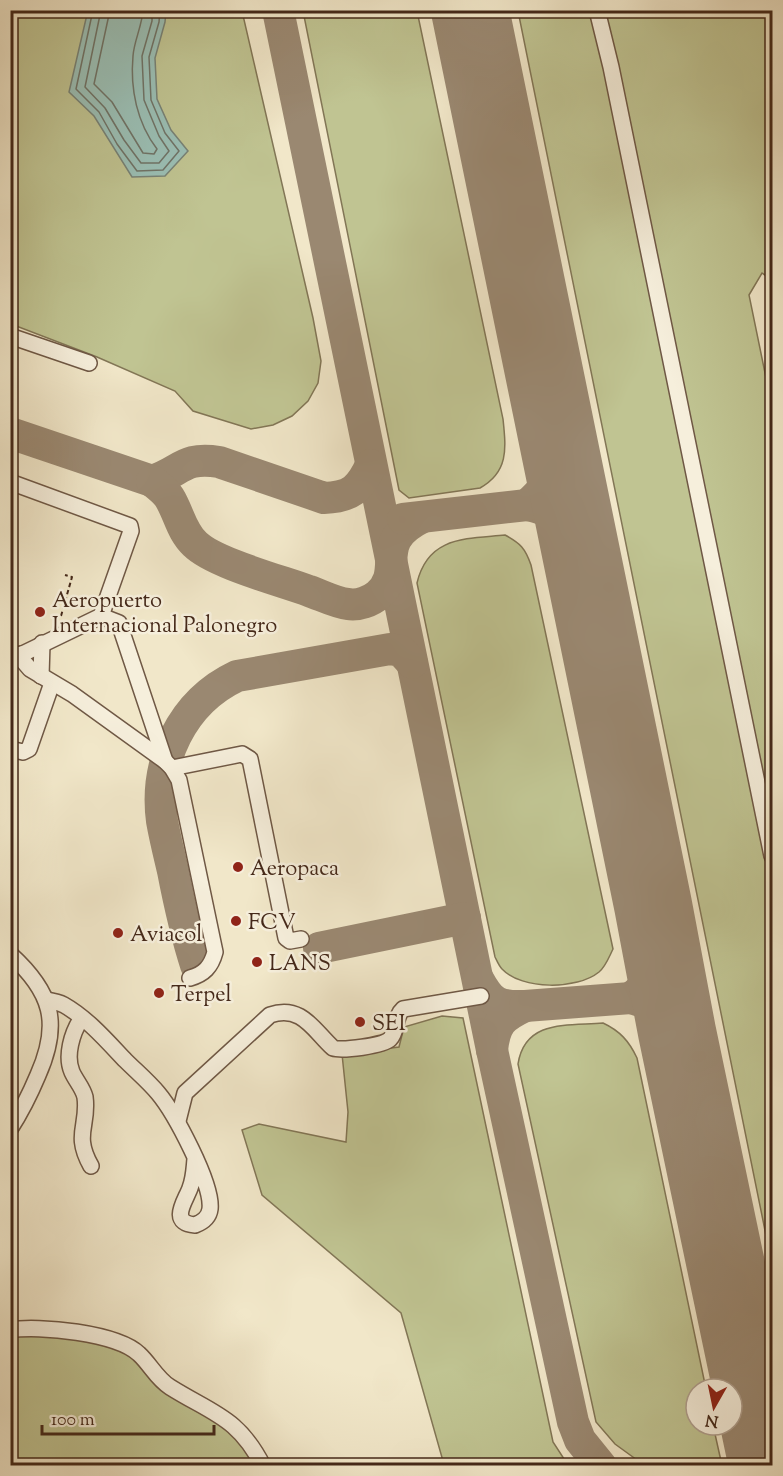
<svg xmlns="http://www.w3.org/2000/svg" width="783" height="1476" font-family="'Sorts Mill Goudy',serif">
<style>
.green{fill:#c0c492;stroke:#827656;stroke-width:1.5}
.water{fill:#9bc0b6;stroke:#788377;stroke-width:1.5}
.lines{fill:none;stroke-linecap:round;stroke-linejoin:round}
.shore{stroke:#707468;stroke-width:1.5}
.taxiway{stroke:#9a8871;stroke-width:32}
.runway{stroke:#9a8871;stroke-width:78}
.minor-casing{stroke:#6f5845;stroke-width:18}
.path{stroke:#442819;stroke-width:2;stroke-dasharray:4.5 3;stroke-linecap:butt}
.minor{stroke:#f6efdc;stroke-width:15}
.poi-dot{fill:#8f2418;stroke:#f6efdc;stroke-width:2}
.labels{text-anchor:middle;stroke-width:5;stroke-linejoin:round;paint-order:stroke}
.poi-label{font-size:22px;fill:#442819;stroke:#f6efdc;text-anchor:start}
</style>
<rect width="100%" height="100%" fill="#f1e7c9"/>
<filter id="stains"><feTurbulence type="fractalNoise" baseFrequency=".00333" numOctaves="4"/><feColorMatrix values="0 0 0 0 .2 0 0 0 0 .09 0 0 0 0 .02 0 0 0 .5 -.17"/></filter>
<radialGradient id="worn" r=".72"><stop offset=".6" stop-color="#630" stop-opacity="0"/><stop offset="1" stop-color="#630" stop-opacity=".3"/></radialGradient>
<g class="green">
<path d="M10,11H242L313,318L321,361L318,383L308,401L292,416L273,425L251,429L193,411L175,391L97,357L11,324Z"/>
<path d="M303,11H417L503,419C506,448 509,472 480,488L409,498L399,490Z"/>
<path d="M518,11H772V280L762,273L749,295L772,407V1265Z"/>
<path d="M505,535C521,544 525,548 531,565L613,949C609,957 606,966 599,972C577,990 522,990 502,969C499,966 497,961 495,957L417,583C428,536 466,539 505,535Z"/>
<path d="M442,1016L463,1018L553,1442L568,1465H442L443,1461L401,1313L262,1195L242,1130L259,1124L346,1142L348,1112L342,1054L399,1047L404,1027Z"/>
<path d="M603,1023C620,1031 629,1041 637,1058L706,1389H696V1425H713L721,1461L719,1465H644L615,1444L596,1422L518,1064C525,1019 568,1026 603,1023Z"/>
<path d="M10,1329L112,1340L205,1405L265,1465H11Z"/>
</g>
<path class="water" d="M88,10L166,11L165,22L155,58L157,99L171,130L188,151L165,176L132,177L94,116L69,92Z"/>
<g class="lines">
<g class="shore">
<path d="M93,10L76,89L99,112L117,144L137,171L163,170L179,151L165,133L151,100L149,57L159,22L160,10"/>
<path d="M101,10L85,87L105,108L124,140L141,163H159L169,151L159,136L144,100L142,56L152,21V10"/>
<path d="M110,10L94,84L112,102L143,153L154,154L157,149C137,123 130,89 133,56C134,41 142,26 143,10"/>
</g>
<g class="taxiway">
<path d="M278,10L492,1050L573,1422L580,1440L601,1466"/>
<path d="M554,425C557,464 558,478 527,505C552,509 565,522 579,543"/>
<path d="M10,433L152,481C181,472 183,456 219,462L324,498C351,497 360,489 371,465"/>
<path d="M152,481C158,486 164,490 169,497C179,513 181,531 195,544C214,563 282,581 309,591C321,595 336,603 348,604C358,606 371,601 378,595C407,569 370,543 423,517"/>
<path d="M403,519L527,505"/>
<path d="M319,948L465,918"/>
<path d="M662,952C659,974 647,985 631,998C654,1005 663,1012 677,1032"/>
<path d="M196,965C186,934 179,902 173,871C169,854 165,838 162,821C154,761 182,702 237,676L390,649L401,651L412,663"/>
<path d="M478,979C491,1003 498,1007 525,1006C502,1017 495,1023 492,1050"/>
<path d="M525,1006L631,998"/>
</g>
<path class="runway" d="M470,10L653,905L677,1032L768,1466"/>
<defs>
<g id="minor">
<path d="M597,10L611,67L772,856"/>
<path d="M10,336L89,363"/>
<path d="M10,482L130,526L131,531L101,616"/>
<path d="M21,654L24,662L30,669L72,694L165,761L172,768L179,780L215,952C211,967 204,974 190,978"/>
<path d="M10,660L101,616L119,623L165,761"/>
<path d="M41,676L42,643"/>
<path d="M10,749L23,752L29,749L52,683"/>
<path d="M172,768L242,754L250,759L286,938L290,941L301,939"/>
<path d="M10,954C52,992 61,1023 38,1075C30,1094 21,1112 10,1129"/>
<path d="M46,1000C52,1001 58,1002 64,1005C87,1018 107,1041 125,1060C136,1071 148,1081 158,1093C174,1112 213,1184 210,1209C209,1217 203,1222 195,1225C168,1223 186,1200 190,1188C194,1178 194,1169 195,1159"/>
<path d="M81,1019C72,1033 65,1056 72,1072C76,1081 83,1088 85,1097C89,1126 73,1134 91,1166"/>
<path d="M178,1121L185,1093L270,1015C302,1004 314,1031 333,1048C342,1051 383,1046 390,1039C398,1031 394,1017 403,1009L481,996"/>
<path d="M10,1330C39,1325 117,1333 139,1354C150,1364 157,1379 170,1387C213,1414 238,1417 263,1466"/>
</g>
</defs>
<use href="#minor" class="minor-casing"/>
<path class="path" d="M61,616L72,577L65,575"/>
<use href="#minor" class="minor"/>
</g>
<g class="poi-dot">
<circle cx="40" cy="612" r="6"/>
<circle cx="238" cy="867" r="6"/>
<circle cx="236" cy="921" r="6"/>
<circle cx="118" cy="933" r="6"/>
<circle cx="257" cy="962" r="6"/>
<circle cx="159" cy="993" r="6"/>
<circle cx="360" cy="1022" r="6"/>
</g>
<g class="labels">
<g class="poi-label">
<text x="52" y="607">Aeropuerto<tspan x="52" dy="25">Internacional Palonegro</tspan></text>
<text x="250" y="875">Aeropaca</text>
<text x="248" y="929">FCV</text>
<text x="130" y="941">Aviacol</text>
<text x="269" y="970">LANS</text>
<text x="171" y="1001">Terpel</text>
<text x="372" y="1030">SEI</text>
</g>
</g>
<rect width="783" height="1476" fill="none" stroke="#f1e7c9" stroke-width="36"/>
<rect x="12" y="12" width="759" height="1452" fill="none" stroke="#442819" stroke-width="3"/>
<rect x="18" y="18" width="747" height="1440" fill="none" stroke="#442819" stroke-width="1.5"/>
<g transform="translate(714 1407) rotate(189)"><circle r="28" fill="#f6efdc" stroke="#af9f8e" stroke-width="1.5"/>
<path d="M0-4.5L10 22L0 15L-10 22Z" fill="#8f2418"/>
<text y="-9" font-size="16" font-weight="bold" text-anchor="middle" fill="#442819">N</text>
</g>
<path d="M42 1425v9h172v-9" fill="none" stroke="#442819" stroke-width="3"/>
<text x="51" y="1425" font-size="18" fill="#442819" stroke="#f6efdc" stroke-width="4.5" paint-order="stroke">100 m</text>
<rect width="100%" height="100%" filter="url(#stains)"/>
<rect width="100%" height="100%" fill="url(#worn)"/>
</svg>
